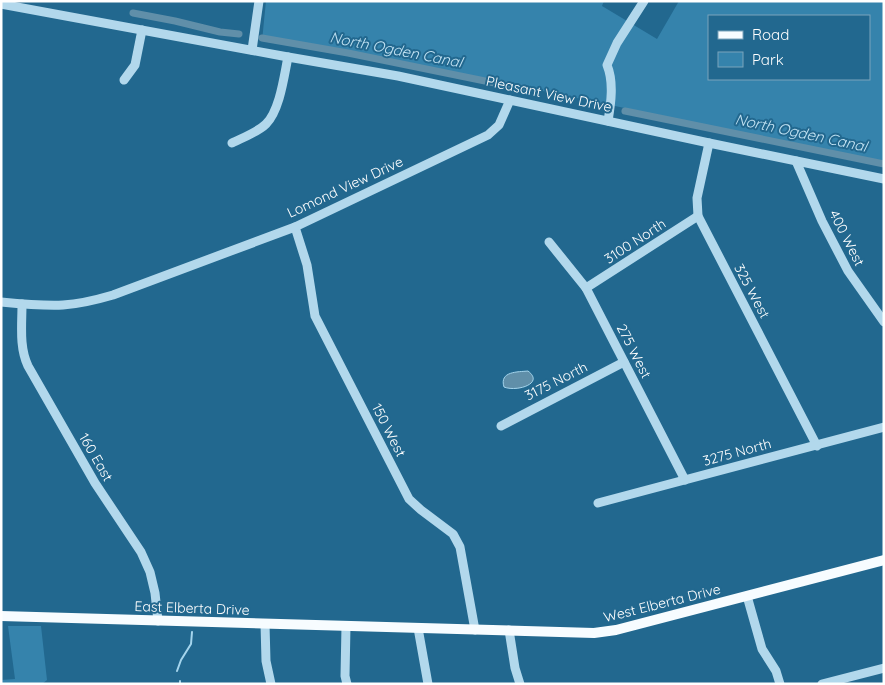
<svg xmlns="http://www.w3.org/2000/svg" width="885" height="685" font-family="Quicksand,sans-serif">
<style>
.green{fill:#3583ac;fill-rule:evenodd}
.water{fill:#608fa9;stroke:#a5d5ed}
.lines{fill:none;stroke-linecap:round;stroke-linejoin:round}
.stream{stroke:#a5d5ed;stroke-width:2}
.canal{stroke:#608fa9;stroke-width:7}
.minor{stroke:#b2d8ec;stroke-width:9}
.major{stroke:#f7fcff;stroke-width:10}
.labels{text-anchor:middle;stroke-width:4;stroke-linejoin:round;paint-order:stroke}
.street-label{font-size:14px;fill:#fff;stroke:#22688f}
.water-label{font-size:15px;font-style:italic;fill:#c4e4f4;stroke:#22688f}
</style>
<rect width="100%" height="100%" fill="#22688f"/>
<g class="green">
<path d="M266,1H604L602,6L657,39L679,1H884V162L499,82L262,41ZM709,16H869V79H709Z"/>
<path d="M8,626H41L47,680L42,684H1V680L15,679Z"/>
</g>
<path class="water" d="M528,371C545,384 516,392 504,387C499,371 518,372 528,371Z"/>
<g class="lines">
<g class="stream">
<path d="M177,671L181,660L191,644L192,632"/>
<path d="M180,681V684"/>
</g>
<g class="canal">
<path d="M133,13L175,21L220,32L239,34"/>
<path d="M262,38L348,53L524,89"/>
<path d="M625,111L884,164"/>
</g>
<g class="minor">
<path d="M1,4L288,57L398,76L709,143L884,179"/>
<path d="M252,50L259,1"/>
<path d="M124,80L135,65L142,30"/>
<path d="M608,121C611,103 614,82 607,65L617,43L644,1"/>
<path d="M232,143C242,138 258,132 266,124C280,110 284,76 288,57"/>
<path d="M709,143L697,198L698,216L817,446"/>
<path d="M796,161L822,221L848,271L884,322"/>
<path d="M295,227L307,265L315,316L409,499L421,510L453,534L460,547L475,630"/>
<path d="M549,242L586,288L685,480"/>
<path d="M586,288L698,216"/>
<path d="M1,302C22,304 43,306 63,305C80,304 96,300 113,295L295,227L488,135L499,125L510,100"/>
<path d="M22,304C22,325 19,347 28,366L95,483L141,552L150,572L155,593L158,621"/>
<path d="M501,426L624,362"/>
<path d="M598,503L884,427"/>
<path d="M747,596L762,649L776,671L780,684"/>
<path d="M265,624L266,661L271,684"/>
<path d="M346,626L345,676L347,684"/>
<path d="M418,628L428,684"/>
<path d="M509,630L515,668L520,684"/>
<path d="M822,684L884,668"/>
</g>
<path class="major" d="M1,616L594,633L616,630L884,560"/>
</g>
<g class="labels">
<g class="street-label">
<text transform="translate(549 94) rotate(12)" y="5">Pleasant View Drive</text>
<text transform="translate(345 187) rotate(-25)" y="5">Lomond View Drive</text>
<text transform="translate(847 238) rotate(63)" y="5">400 West</text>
<text transform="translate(635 241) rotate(-33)" y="5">3100 North</text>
<text transform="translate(752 291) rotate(62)" y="5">325 West</text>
<text transform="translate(634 351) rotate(63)" y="5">275 West</text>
<text transform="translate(556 381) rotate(-27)" y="5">3175 North</text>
<text transform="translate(389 430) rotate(63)" y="5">150 West</text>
<text transform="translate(737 452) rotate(-15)" y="5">3275 North</text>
<text transform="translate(96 457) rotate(60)" y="5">160 East</text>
<text transform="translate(662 603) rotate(-14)" y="5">West Elberta Drive</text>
<text transform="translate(192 608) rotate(2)" y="5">East Elberta Drive</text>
</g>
<g class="water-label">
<text transform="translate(396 50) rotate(11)" y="5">North Ogden Canal</text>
<text transform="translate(801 133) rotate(12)" y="5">North Ogden Canal</text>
</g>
</g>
<rect width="885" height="685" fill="none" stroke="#ffffff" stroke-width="5"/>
<rect x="708" y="15" width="162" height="65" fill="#22688f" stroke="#7aa4bc"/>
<rect x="718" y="31" width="25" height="8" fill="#f7fcff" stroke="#7aa4bc"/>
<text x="752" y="40" font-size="15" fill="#ffffff">Road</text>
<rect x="718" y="52" width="25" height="15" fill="#3583ac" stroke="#7aa4bc"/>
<text x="752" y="65" font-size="15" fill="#ffffff">Park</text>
</svg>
